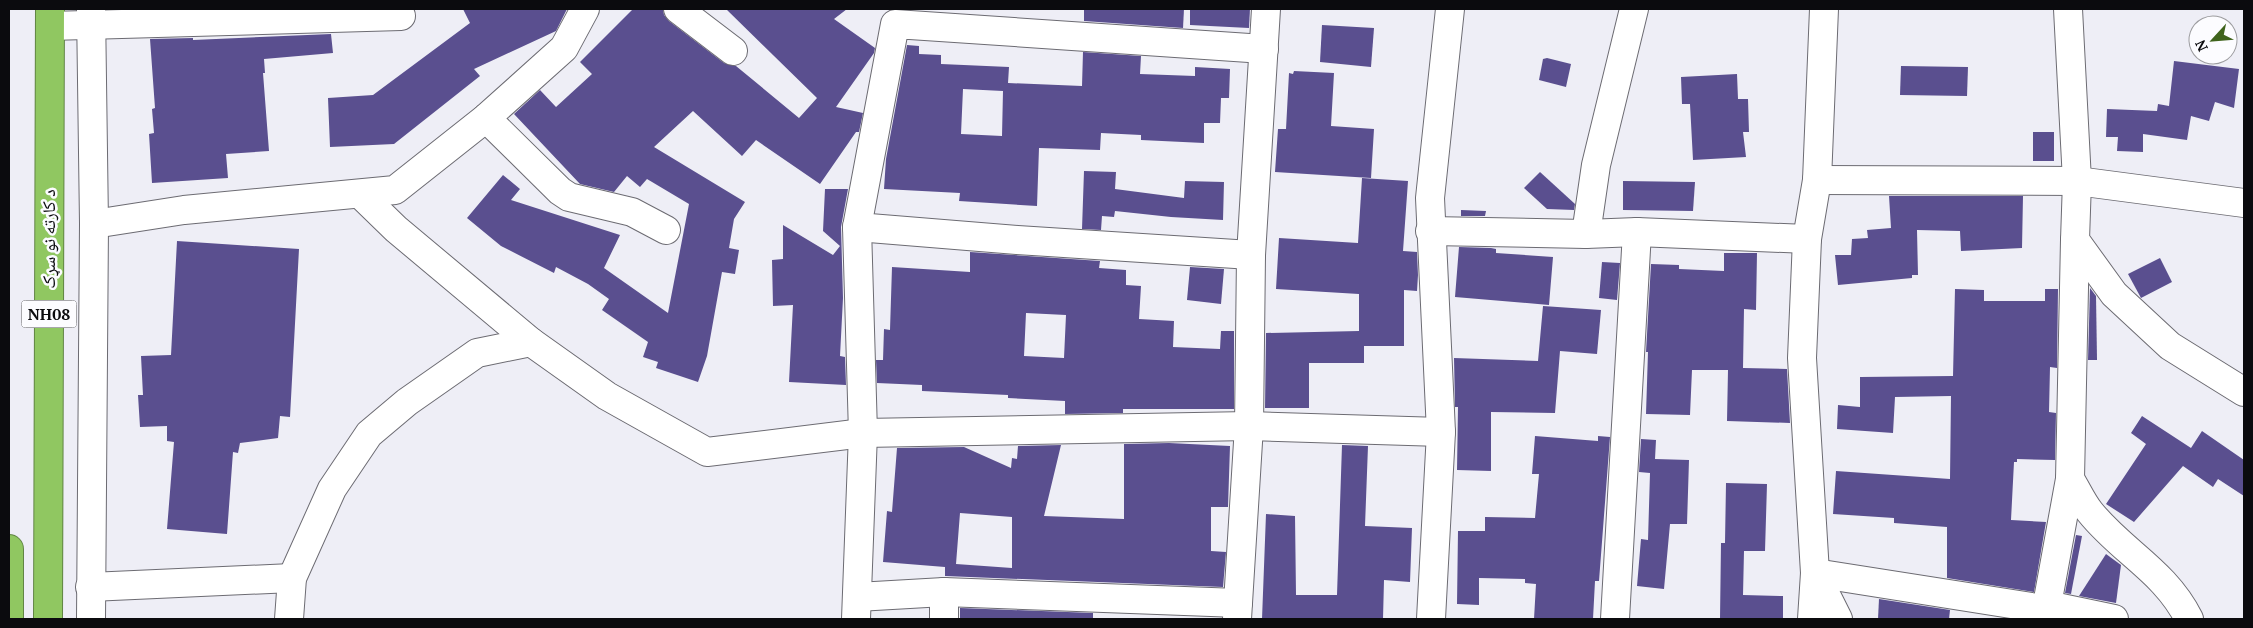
<svg xmlns="http://www.w3.org/2000/svg" width="2253" height="628" font-family="'PT Serif','Noto Naskh Arabic',serif">
<style>
.building{fill:#5a4f8f;fill-rule:evenodd}
.lines{fill:none;stroke-linecap:round;stroke-linejoin:round}
.minor-casing{stroke:#6c6b72;stroke-width:30}
.highway-casing{stroke:#618544;stroke-width:30}
.minor{stroke:#fff;stroke-width:28}
.highway{stroke:#90c761;stroke-width:28}
.labels{text-anchor:middle;stroke-width:5;stroke-linejoin:round;paint-order:stroke}
.shield{fill:#fcfcff;stroke:#535356;stroke-width:1}
.shield-label{font-size:16px;font-weight:bold;fill:#0b0b0e}
.street-label{font-size:18px;fill:#0b0b0e;stroke:#fcfcff}
</style>
<rect width="100%" height="100%" fill="#eeeef6"/>
<g class="building">
<path d="M463,9H567L556,31L474,69L480,76L394,144L330,147L328,98L373,95L470,23Z"/>
<path d="M633,9H663L664,15L669,21L724,63L736,66L799,118L817,98L726,9H847L834,19L875,48L874,53L836,107L863,113L859,132H856L820,184L756,140L742,156L693,111L654,147L745,202L734,219L729,248L739,250L735,274L722,272L707,356L698,382L656,368L658,362L643,357L648,342L602,310L609,299L588,284L556,267L554,273L501,246L467,218L503,175L520,189L511,200L620,235L604,268L668,313L689,204L647,179L640,187L627,176L614,192L580,184L514,114L540,90L556,107L592,74L580,62Z"/>
<path d="M1084,9H1184L1183,28L1084,21Z"/>
<path d="M1190,9H1250L1249,28L1190,25Z"/>
<path d="M1322,25L1374,28L1371,67L1320,62Z"/>
<path d="M331,34L333,53L264,59L265,73H263L269,151L226,154L228,178L152,183L149,134L154,133L152,109L155,108L150,39L193,38V40Z"/>
<path d="M907,45L919,46V54L941,55V64L1009,67L1008,83L1082,86L1083,52L1141,56L1140,74L1195,76V67L1230,69L1229,98H1221L1220,123H1204V143L1141,140V135L1101,133L1100,150L1039,148L1037,206L959,201L960,193L884,189L886,159ZM963,89L1003,91L1002,136L961,134Z"/>
<path d="M1547,58L1571,64L1566,87L1539,80L1543,59Z"/>
<path d="M2174,61L2239,69L2234,108L2215,102L2209,121L2191,116L2187,140L2143,134V152L2117,151L2118,137H2106L2107,109L2157,111L2158,104L2169,106Z"/>
<path d="M1901,66L1968,67L1967,96L1900,95Z"/>
<path d="M1294,71L1334,73L1331,126L1374,129L1371,178L1275,172L1278,129H1286L1289,73L1293,74Z"/>
<path d="M1737,74L1738,99H1748L1749,132H1743L1746,157L1693,160L1690,104H1682L1681,77Z"/>
<rect x="2033" y="132" width="21" height="29"/>
<path d="M1084,171L1116,172L1115,189L1184,198L1185,181L1224,182L1223,220L1171,217L1115,211L1114,217L1102,216L1101,230L1082,229Z"/>
<path d="M1540,172L1575,204L1574,210L1547,209L1524,188Z"/>
<path d="M1362,178L1408,181L1403,251L1417,252L1418,275L1417,291L1404,290V346H1364V363H1309V408H1265L1266,333L1359,331V294L1276,289L1279,238L1358,243Z"/>
<path d="M1623,181L1695,182L1693,211L1623,210Z"/>
<path d="M825,189H848L841,227L843,298L840,356L845,357L846,385L789,382L793,305L773,306L772,260L783,259V225L833,255L840,246L823,231Z"/>
<path d="M1889,196H2023L2022,248L1961,251L1960,231L1917,230L1918,275H1912V278L1838,285L1835,255H1851L1852,239L1868,238L1867,230L1891,228Z"/>
<path d="M1461,210L1486,211L1485,216H1461Z"/>
<path d="M177,241L299,249L290,417L280,416L278,438L240,443L238,453L233,452L227,534L167,529L174,442L167,441V426L140,427L138,395H143L141,356L171,355Z"/>
<path d="M1459,247L1491,248L1496,249V253L1553,257L1549,305L1455,297Z"/>
<path d="M970,252L1100,261L1099,268L1126,270V285L1141,286L1139,319L1174,321L1173,347L1220,349L1221,331H1234V409H1123V413L1065,414V401L1008,398V395L922,391V385L877,383L876,360H883L884,329L890,330L892,267L970,272ZM1026,313L1066,315L1064,358L1024,356Z"/>
<path d="M1724,253H1757L1756,310L1744,309L1743,368L1787,369L1790,423L1727,421L1728,370H1692L1690,415L1646,414L1648,352H1646L1651,264L1679,265V269L1724,271Z"/>
<path d="M2160,258L2172,282L2141,298L2128,274Z"/>
<path d="M1602,262L1620,263L1617,300L1599,298Z"/>
<path d="M1190,267L1224,269L1221,304L1187,300Z"/>
<path d="M2090,288L2096,296L2097,360H2088Z"/>
<path d="M1955,289L1984,290V301H2045V289H2058L2057,368L2050,367L2049,412L2056,413L2055,460L2017,459V462H2014L2011,520L2046,522L2034,592L1947,578V527L1894,523V518L1833,514L1836,471L1950,479L1951,396L1895,397L1893,433L1837,429L1838,405L1860,407V377L1953,376Z"/>
<path d="M1543,306L1601,310L1597,354L1560,351L1555,413L1491,412V471L1457,470L1458,407H1455L1454,358L1538,361Z"/>
<path d="M2142,416L2191,448L2202,431L2244,460V496L2218,479L2213,487L2183,466L2134,522L2106,504L2146,444L2131,433Z"/>
<path d="M1535,436L1598,441V436L1610,437L1599,581H1595L1593,619H1534L1536,584L1525,583V579L1479,578V605L1457,604L1458,531H1485V517L1535,518L1539,474H1532Z"/>
<path d="M1641,439L1656,440L1655,459L1689,460L1687,524H1670L1664,589L1637,586L1641,539L1648,540L1650,473L1639,472Z"/>
<path d="M1169,443L1230,446L1228,507H1211V551L1226,552L1223,587L945,576V567L883,562L887,511L892,512L897,448L964,447L1011,468L1012,458L1017,459L1018,446L1061,445L1044,516L1124,519V444ZM960,513L1012,517V568L956,564Z"/>
<path d="M1342,445L1368,446L1365,526L1412,528L1410,582L1384,580L1383,619H1262L1266,514L1295,516L1296,595H1337Z"/>
<path d="M1726,483L1767,484L1765,551H1744L1743,595L1783,596V619H1720L1721,543H1725Z"/>
<path d="M2076,535L2082,536L2071,594L2065,593Z"/>
<path d="M2106,554L2121,565L2116,603L2079,596Z"/>
<path d="M1879,599L1950,610L1949,619H1878Z"/>
<path d="M960,608L1093,613V619H960Z"/>
</g>
<g class="lines">
<defs>
<g id="minor">
<path d="M678,9L733,51"/>
<path d="M1824,9L1817,180L1807,239L1802,358L1815,573L1838,619"/>
<path d="M2068,9L2077,181L2075,240L2114,294L2170,346L2244,392"/>
<path d="M50,26L401,16"/>
<path d="M486,118L560,191L569,197L632,212L666,230"/>
<path d="M1817,180L2077,181L2244,203"/>
<path d="M360,194L396,229L531,342L607,396L707,452L863,433L1249,426L1441,432"/>
<path d="M94,224L184,210L395,190L486,118L564,48L585,9"/>
<path d="M857,227L1017,240L1251,255"/>
<path d="M1430,231L1586,234L1637,232L1807,239"/>
<path d="M1586,234L1596,165L1634,9"/>
<path d="M2070,479C2077,490 2082,502 2090,512C2122,552 2165,571 2189,619"/>
<path d="M90,587L292,578"/>
<path d="M944,592V619"/>
<path d="M857,597L944,592L1238,603"/>
<path d="M2047,605L2070,479L2075,240"/>
<path d="M91,619L94,224L91,9"/>
<path d="M289,619L292,578L332,489L369,434L407,402L477,353L531,342"/>
<path d="M856,619L863,433L857,227L895,24L1264,49"/>
<path d="M1237,619L1249,426L1251,255L1266,9"/>
<path d="M1431,619L1441,432L1430,198L1450,9"/>
<path d="M1615,619L1637,232"/>
<path d="M1812,619L1815,573L2037,608L2047,605L2114,619"/>
</g>
<g id="highway">
<path d="M9,549V619"/>
<path d="M48,619L50,9"/>
</g>
</defs>
<use href="#minor" class="minor-casing"/>
<use href="#highway" class="highway-casing"/>
<use href="#minor" class="minor"/>
<use href="#highway" class="highway"/>
</g>
<g class="labels">
<rect class="shield" x="21.5" y="300.5" width="55" height="27" rx="4"/>
<g class="shield-label">
<text x="49" y="320">NH08</text>
</g>
<g class="street-label">
<text transform="translate(49 239) rotate(-90)" y="6">د کارته نو سړک</text>
</g>
</g>
<rect width="2253" height="628" fill="none" stroke="#0b0b0e" stroke-width="20"/>
<g transform="translate(2213 40) rotate(244)"><circle r="24" fill="#fcfcff" stroke="#9c9c9f"/>
<path d="M0-4L9 19L0 12L-9 19Z" fill="#3f631c"/>
<text y="-8" font-size="14" font-weight="bold" text-anchor="middle" fill="#0b0b0e">N</text>
</g>
</svg>
